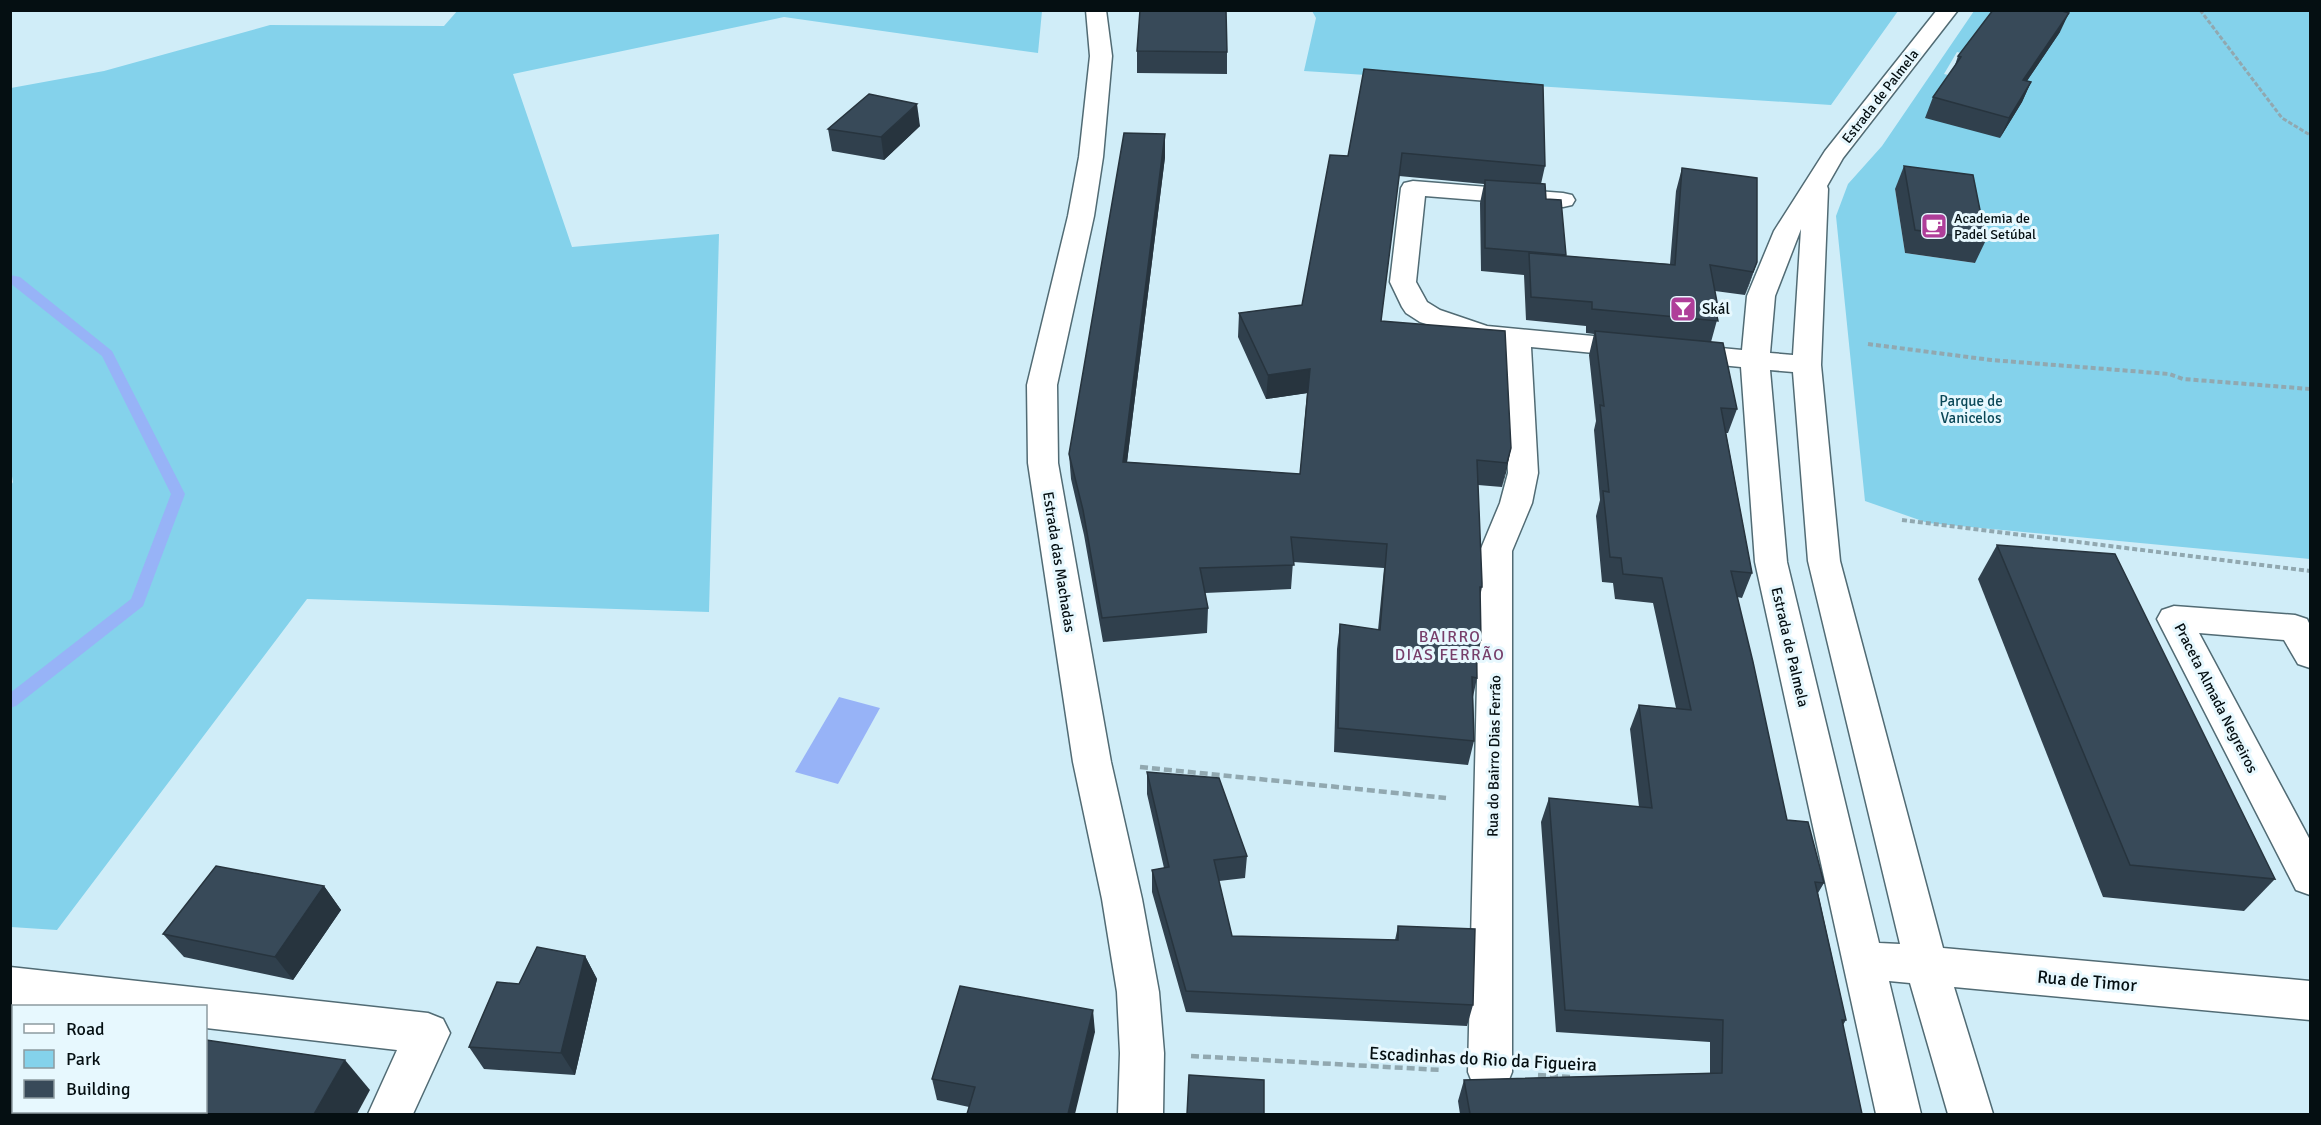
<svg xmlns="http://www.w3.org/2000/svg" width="2321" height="1125" font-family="Signika,sans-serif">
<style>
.green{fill:#84d2eb;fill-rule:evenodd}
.water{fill:#97b3f7}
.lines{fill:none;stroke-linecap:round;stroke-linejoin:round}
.stream{fill:#97b3f7;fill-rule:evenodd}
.minor-casing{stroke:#516b74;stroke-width:3}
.path-far2{stroke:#91a8b0;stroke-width:3;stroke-dasharray:4.5 2;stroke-linecap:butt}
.path-far1{stroke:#91a8b0;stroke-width:4;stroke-dasharray:5 3;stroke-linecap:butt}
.path{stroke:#91a8b0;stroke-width:4.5;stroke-dasharray:8 4;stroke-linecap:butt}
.minor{fill:#fff;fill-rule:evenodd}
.wall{fill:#30404d}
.shaded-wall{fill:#27343e}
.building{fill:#384a59;stroke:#27343e;stroke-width:1.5}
.labels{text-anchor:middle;stroke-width:6;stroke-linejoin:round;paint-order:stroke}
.far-street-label{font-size:14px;fill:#050f12;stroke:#e7f8fe}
.far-poi-label{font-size:14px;fill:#050f12;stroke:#e7f8fe;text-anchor:start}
.poi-label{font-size:15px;fill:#050f12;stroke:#e7f8fe;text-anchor:start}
.park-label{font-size:15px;fill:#0b4858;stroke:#e7f8fe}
.street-label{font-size:15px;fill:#050f12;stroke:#e7f8fe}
.neighbourhood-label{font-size:16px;letter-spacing:1.5px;fill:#773e6a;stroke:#e7f8fe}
.near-street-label{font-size:18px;fill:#050f12;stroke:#e7f8fe}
</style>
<rect width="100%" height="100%" fill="#d0edf8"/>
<g class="green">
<path d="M458,10L1042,11L1038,53L784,17L513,74L572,247L719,234L709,612L307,599L57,930L11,927L10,487L13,482L10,465L11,88L104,71L270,25L444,26Z"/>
<path d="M1312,11H1898L1831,105L1304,71L1316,18Z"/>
<path d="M1974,11H2310V559L1928,523L1865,501L1836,216L1848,184L1882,146ZM1957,52L1999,62L1987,84L1944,74ZM1895,189L1975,263L1905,253Z"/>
</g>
<path class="water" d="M839,697L880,708L838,784L795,772Z"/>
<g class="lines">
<path class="stream" d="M10,275L20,277L112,351L185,494L143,606L16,706L10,708V693L131,599L171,494L102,356L10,283Z"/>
<defs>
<g id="minor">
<path d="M1086,10H1106L1112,56L1103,157L1094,216L1057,385L1058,463L1111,762L1142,899L1159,992L1164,1053L1163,1114H1118L1120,1053L1117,992L1102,899L1073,762L1028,463L1027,385L1068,216L1079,157L1090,56Z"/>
<path d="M1937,10H1958L1843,158L1827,186L1828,189L1821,365L1840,561L1943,948L2310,981V1020L1954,987L1993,1114H1948L1910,983L1889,981L1921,1114H1876L1755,562L1741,367L1531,347L1538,473L1532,503L1512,551V1072L1506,1087L1490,1093L1474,1087L1468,1072L1480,551L1500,503L1508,473L1502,344L1474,340L1420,322L1406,313L1402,307L1390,282L1401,188L1404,183L1413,181L1563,193L1572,195L1575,200L1572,205L1563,207L1425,196L1416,282L1427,302L1440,310L1487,326L1742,350L1747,296L1774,231L1825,151ZM1801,229L1793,355L1770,353L1775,296ZM1770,370L1793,372L1808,561L1900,944L1879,943L1787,562Z"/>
<path d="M2174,606L2295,615L2307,619L2310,625V668L2298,664L2284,640L2199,633L2310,840V895L2296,890L2157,619L2162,610Z"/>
<path d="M10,967L428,1013L443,1019L450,1033L413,1114H368L397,1050L206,1028V1006L10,1005Z"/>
</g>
</defs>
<use href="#minor" class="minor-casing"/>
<path class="path-far2" d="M2200,10L2282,118L2310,135"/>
<g class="path-far1">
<path d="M1868,344L1991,360L2169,374L2183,379L2310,389"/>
<path d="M1902,520L2310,571"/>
</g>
<g class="path">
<path d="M1140,767L1446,798"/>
<path d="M1191,1056L1441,1070"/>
<path d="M1538,1075L1570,1077"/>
</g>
<use href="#minor" class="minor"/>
</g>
<g class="wall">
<path d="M2060,32L2027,81L2031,82L2022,102L2000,138L1925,118L1933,97L1954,68L1958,56Z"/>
<path d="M1137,51L1227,52V74L1137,73Z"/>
<path d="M1364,69L1545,166L1541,184L1566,256L1670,264L1676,191L1682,168L1757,262L1745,295L1715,291L1719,313L1711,342L1737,409L1728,433H1726L1752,573L1742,598L1737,597L1787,820L1824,883L1818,893L1846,1020L1843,1025L1862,1114H1460L1458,1101L1464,1080L1710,1073V1042L1556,1032L1541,822L1549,798L1639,807L1630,729L1639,705L1676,708L1653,603L1615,599L1613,583L1602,582L1596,516L1600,500L1594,430L1596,421L1589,355L1594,334L1586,333V326L1526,320L1524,275L1481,271L1480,203L1484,184L1399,176L1381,321L1511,448L1502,487L1478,485L1482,587L1480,597L1481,640L1477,659V678L1473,697L1474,741L1468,765L1334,752L1337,649L1340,624L1378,630L1384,568L1293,562L1291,589L1205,593L1208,608L1207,633L1103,642L1084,535L1071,479L1069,454L1165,134V157L1127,462L1300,474L1307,393L1266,399L1238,337L1239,313L1302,305L1348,156Z"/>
<path d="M920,126L884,160L832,151L828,129Z"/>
<path d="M1904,166L1986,240L1975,263L1905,253L1895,189Z"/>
<path d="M1997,545L2275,879L2244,911L2103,897L1978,579Z"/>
<path d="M1147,772L1247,856L1245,878L1219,881L1232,936L1395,940L1398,926L1473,1005L1467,1026L1186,1012L1152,892V870L1164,868L1147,794Z"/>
<path d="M324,886L341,910L293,980L184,957L163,934Z"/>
<path d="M585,956L597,979L575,1075L484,1069L469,1047L519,984Z"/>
<path d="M1095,1032L969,1107L937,1100L932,1079Z"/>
</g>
<g class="shaded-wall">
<path d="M2069,13L2060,32L2014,100L2023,80Z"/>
<path d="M2031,82L2022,102L2000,138L2009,118Z"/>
<path d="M917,104L920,126L884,160L881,137Z"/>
<path d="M1165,134V157L1124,486L1123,462Z"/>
<path d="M1757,262L1749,285L1745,295L1753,272Z"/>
<path d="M1310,369L1308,393L1266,399L1268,375Z"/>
<path d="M1511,448L1506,473L1502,487L1507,463Z"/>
<path d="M324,886L341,910L293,980L275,957Z"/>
<path d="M585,956L597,979L575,1075L561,1053Z"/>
<path d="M1093,1010L1095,1032L1075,1114H1068Z"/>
<path d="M345,1060L370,1090L357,1114H314Z"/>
</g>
<g class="building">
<path d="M1140,10H1226L1227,52L1137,51Z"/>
<path d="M1993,10H2059L2069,13L2023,80L2031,82L2009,118L1933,97L1961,57L1958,56Z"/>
<path d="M1364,69L1543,85L1545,166L1402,153L1381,321L1505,331L1511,448L1507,463L1477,460L1482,583V587H1480L1481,640H1476L1477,678L1472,677L1474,741L1338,728L1340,624L1380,630L1387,544L1291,537L1294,565L1200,568L1208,608L1102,618L1083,510L1069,454L1124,133L1165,134L1123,462L1300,474L1310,369L1268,375L1239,313L1302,305L1330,155L1348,156Z"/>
<path d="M869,94L917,104L881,137L828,129Z"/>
<path d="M1904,166L1973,175L1986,240L1915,230Z"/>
<path d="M1682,168L1757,178V262L1753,272L1710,265L1719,313L1716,312L1718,321L1592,309V302L1531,297L1529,253L1675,265Z"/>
<path d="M1485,180L1545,184L1546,199L1561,200L1566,255L1485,248Z"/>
<path d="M1595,331L1723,343L1737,409L1721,408L1752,573L1731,571L1753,662L1787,820L1808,822L1824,883L1815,882L1846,1020H1842L1862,1114H1470L1464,1080L1722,1073L1723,1020L1565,1010L1549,798L1652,808L1639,705L1691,710L1662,578L1623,574L1621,558L1610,557L1603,491L1609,492L1600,405L1604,406Z"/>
<path d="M1997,545L2115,554L2275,879L2130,865Z"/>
<path d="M1147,772L1219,778L1247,856L1214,860L1232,936L1398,940V926L1475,929L1473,1005L1186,991L1152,870L1169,867Z"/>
<path d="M216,866L324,886L275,957L163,934Z"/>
<path d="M537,947L585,956L561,1053L469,1047L497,982L519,984Z"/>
<path d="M960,986L1093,1010L1068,1114H967L975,1087L932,1079Z"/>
<path d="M206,1040L345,1060L314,1114H10V1094L14,1090V1112H206Z"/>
<path d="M1189,1075L1264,1080V1114H1187Z"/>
</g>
<defs>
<symbol id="cafe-square" viewBox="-11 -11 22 22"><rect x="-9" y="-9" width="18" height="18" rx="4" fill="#af3e99" stroke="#e7f8fe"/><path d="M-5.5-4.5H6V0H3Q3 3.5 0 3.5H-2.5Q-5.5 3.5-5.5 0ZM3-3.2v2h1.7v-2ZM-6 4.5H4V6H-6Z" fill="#fff"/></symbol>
<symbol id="bar-square" viewBox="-11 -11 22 22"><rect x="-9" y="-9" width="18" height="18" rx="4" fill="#af3e99" stroke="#e7f8fe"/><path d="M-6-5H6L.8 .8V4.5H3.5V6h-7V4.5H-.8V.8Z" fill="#fff"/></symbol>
</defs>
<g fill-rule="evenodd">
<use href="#cafe-square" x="1919" y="211" width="30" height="30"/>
<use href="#bar-square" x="1668" y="294" width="30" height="30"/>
</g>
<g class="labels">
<g class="far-street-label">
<text transform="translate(1880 96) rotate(-52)" y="5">Estrada de Palmela</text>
</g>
<g class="far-poi-label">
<text x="1954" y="223">Academia de<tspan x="1954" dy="16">Padel Setúbal</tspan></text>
</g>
<g class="poi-label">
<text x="1702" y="314">Skál</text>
</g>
<g class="park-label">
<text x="1971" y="406">Parque de<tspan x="1971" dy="17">Vanicelos</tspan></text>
</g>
<g class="street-label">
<text transform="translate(1059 562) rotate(81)" y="5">Estrada das Machadas</text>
<text transform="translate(1790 647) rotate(77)" y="5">Estrada de Palmela</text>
<text transform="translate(2216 698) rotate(63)" y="5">Praceta Almada Negreiros</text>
<text transform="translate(1494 756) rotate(-89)" y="5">Rua do Bairro Dias Ferrão</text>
</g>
<g class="neighbourhood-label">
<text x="1450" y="642">BAIRRO<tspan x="1450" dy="18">DIAS FERRÃO</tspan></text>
</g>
<g class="near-street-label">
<text transform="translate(2087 981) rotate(5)" y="6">Rua de Timor</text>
<text transform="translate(1483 1059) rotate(3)" y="6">Escadinhas do Rio da Figueira</text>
</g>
</g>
<rect width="2321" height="1125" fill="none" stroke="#050f12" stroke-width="24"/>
<rect x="12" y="1005" width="195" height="108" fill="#e7f8fe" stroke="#8d9ba0" stroke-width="1.5"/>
<rect x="24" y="1024" width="30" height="9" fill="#ffffff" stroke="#8d9ba0" stroke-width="1.5"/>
<text x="66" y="1035" font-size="18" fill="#050f12">Road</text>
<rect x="24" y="1050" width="30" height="18" fill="#84d2eb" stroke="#8d9ba0" stroke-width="1.5"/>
<text x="66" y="1065" font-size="18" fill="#050f12">Park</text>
<rect x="24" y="1080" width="30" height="18" fill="#384a59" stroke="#8d9ba0" stroke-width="1.5"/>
<text x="66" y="1095" font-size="18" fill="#050f12">Building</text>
</svg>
